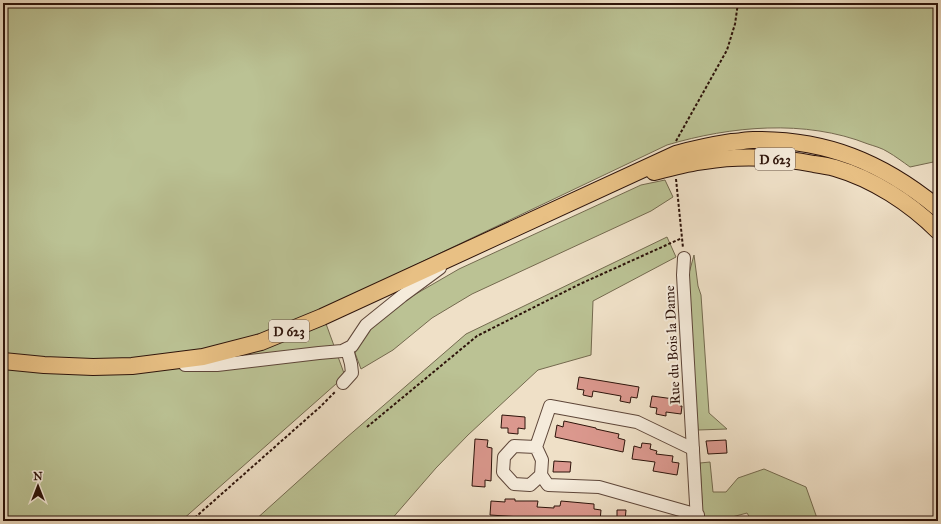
<svg xmlns="http://www.w3.org/2000/svg" width="941" height="524" font-family="'IM FELL Great Primer',serif">
<style>
.green{fill:#bbc294;stroke:#746a4f}
.building{fill:#db988e;stroke:#2d130a}
.lines{fill:none;stroke-linecap:round;stroke-linejoin:round}
.minor-casing{stroke:#5e4639;stroke-width:14}
.major-casing{stroke:#2d130a;stroke-width:18}
.path{stroke:#2d130a;stroke-width:2;stroke-dasharray:3 2;stroke-linecap:butt}
.minor{stroke:#f5ebdb;stroke-width:12}
.major{stroke:#e8c084;stroke-width:16}
.labels{text-anchor:middle;stroke-width:4;stroke-linejoin:round;paint-order:stroke}
.shield{fill:#f5ebdb;stroke:#695449;stroke-width:1}
.shield-label{font-size:13px;font-weight:bold;fill:#2d130a}
.street-label{font-size:14px;fill:#2d130a;stroke:#f5ebdb}
</style>
<rect width="100%" height="100%" fill="#efe0c7"/>
<filter id="stains"><feTurbulence type="fractalNoise" baseFrequency=".005" numOctaves="4"/><feColorMatrix values="0 0 0 0 .2 0 0 0 0 .09 0 0 0 0 .02 0 0 0 .5 -.17"/></filter>
<radialGradient id="worn" r=".72"><stop offset=".6" stop-color="#630" stop-opacity="0"/><stop offset="1" stop-color="#630" stop-opacity=".3"/></radialGradient>
<g class="green">
<path d="M3,3H938V161L910,167C903,162 895,156 888,152C882,148 874,146 868,144C805,119 731,126 667,145L321,310L345,376L181,521H3Z"/>
<path d="M665,180L673,197L651,211L472,294L432,318L393,350L361,369L355,353L365,334L402,302L459,269L641,185Z"/>
<path d="M667,237L676,257L593,301L591,355L538,370L468,435L436,468L390,521H254L346,438L466,334Z"/>
<path d="M694,255L698,286L701,295L709,413L727,429L698,430L688,277Z"/>
<path d="M710,462L713,492H726L738,478L764,469L806,487L818,521H752L747,513L717,521H703L700,463Z"/>
</g>
<g class="building">
<path d="M579,377L639,387L637,398L631,397L630,403L620,401L621,396L593,391L592,397L583,395L584,390L577,389Z"/>
<path d="M652,396L681,400L680,406H682L681,414L666,412V416L656,414L657,408L650,407Z"/>
<path d="M502,415L525,417V429L518,428V434L508,433V428H501Z"/>
<path d="M564,421L596,428V429L619,434L618,438L625,440L623,452L555,437L557,425L563,427Z"/>
<path d="M475,439L488,440L487,447L492,448L491,481L485,480V487L472,486Z"/>
<path d="M726,440L727,453L708,454L706,441Z"/>
<path d="M642,443L651,444L650,449L657,451L656,454L673,456L672,462L679,463L677,475L653,471L655,462L632,459L634,446L641,448Z"/>
<path d="M554,461L571,462L570,472H553Z"/>
<path d="M505,499H515V501H538L537,507L554,508V506H560L561,501L594,504V509L601,510L600,521L544,517V520L525,519L521,518V517L490,515L491,501L505,502Z"/>
<path d="M617,510H626L625,521H617Z"/>
</g>
<g class="lines">
<defs>
<g id="minor">
<path d="M684,258L683,275L697,521"/>
<path d="M185,365H217L319,353L342,351L352,346L366,325L402,296L440,268"/>
<path d="M343,383L352,373L351,364L347,349"/>
<path d="M536,447L542,460L541,475L530,485L514,484L503,472L504,457L514,446L536,447L550,406L637,422L693,449"/>
<path d="M541,475L548,485L599,487L698,515"/>
</g>
<g id="major">
<path d="M654,172C670,168 687,163 704,161C741,155 778,157 814,164C821,165 828,166 835,168C873,179 910,203 938,231"/>
<path d="M3,361L44,365L93,367L132,366L203,357L261,342L322,317L676,154C694,149 713,145 732,142C739,142 746,140 753,140C826,139 882,162 938,208"/>
</g>
</defs>
<use href="#minor" class="minor-casing"/>
<use href="#major" class="major-casing"/>
<g class="path">
<path d="M676,141L727,50L735,24L738,3"/>
<path d="M676,179L683,248"/>
<path d="M367,427L477,336L580,284L682,238"/>
<path d="M191,521L320,407L336,391"/>
</g>
<use href="#minor" class="minor"/>
<use href="#major" class="major"/>
</g>
<g class="labels">
<g class="shield">
<rect x="755" y="148" width="40" height="22" rx="3"/>
<rect x="269" y="320" width="40" height="22" rx="3"/>
</g>
<g class="shield-label">
<text x="775" y="164">D 623</text>
<text x="289" y="336">D 623</text>
</g>
<g class="street-label">
<text transform="translate(672 345) rotate(-93)" y="5">Rue du Bois la Dame</text>
</g>
</g>
<rect width="941" height="524" fill="none" stroke="#efe0c7" stroke-width="16"/>
<rect x="4" y="4" width="933" height="516" fill="none" stroke="#2d130a" stroke-width="2"/>
<rect x="8" y="8" width="925" height="508" fill="none" stroke="#2d130a"/>
<g transform="translate(38 486)" stroke="#f5ebdb" stroke-width="3" paint-order="stroke">
<path d="M0-3L7 15L0 10L-7 15Z" fill="#2d130a"/>
<text y="-6" font-size="11" font-weight="bold" text-anchor="middle" fill="#2d130a">N</text>
</g>
<rect width="100%" height="100%" filter="url(#stains)"/>
<rect width="100%" height="100%" fill="url(#worn)"/>
</svg>
